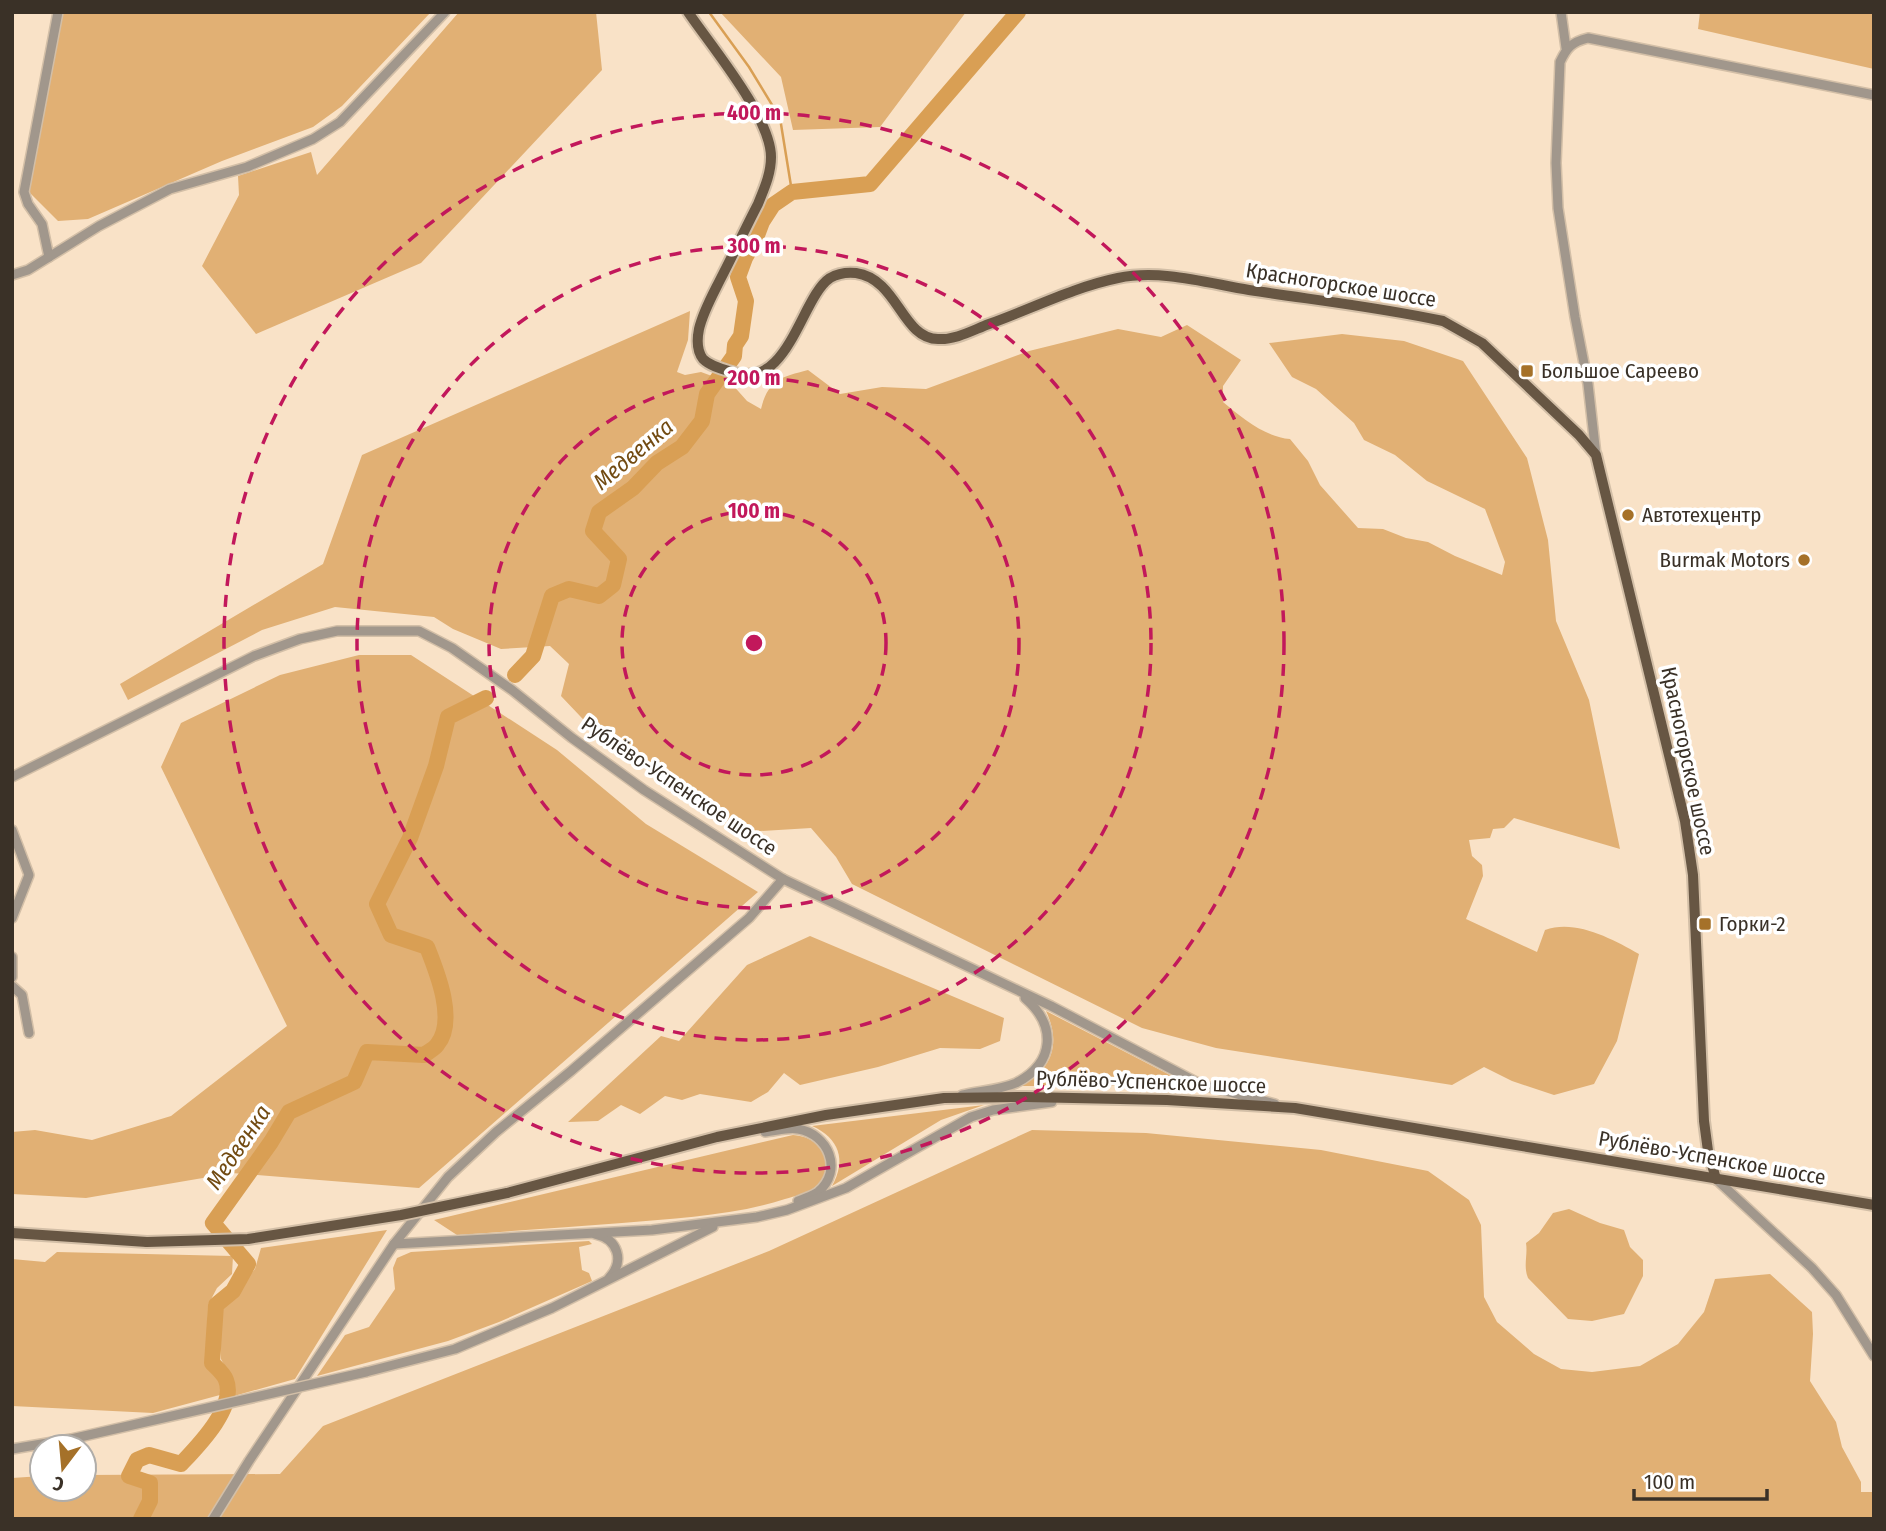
<svg xmlns="http://www.w3.org/2000/svg" width="1886" height="1531" font-family="'Fira Sans Condensed',sans-serif">
<style>
.green{fill:#e1b074}
.lines{fill:none;stroke-linecap:round;stroke-linejoin:round}
.stream{stroke:#d99f54;stroke-width:2.5}
.river{stroke:#d99f54;stroke-width:16}
.minor-casing{stroke:#d3bfa7;stroke-width:12}
.major-casing{stroke:#d3bfa7;stroke-width:14}
.minor{stroke:#a1978c;stroke-width:9}
.major{stroke:#675643;stroke-width:10}
.minor-bridge-casing{stroke:#d3bfa7;stroke-width:12;stroke-linecap:butt}
.major-bridge-casing{stroke:#d3bfa7;stroke-width:14;stroke-linecap:butt}
.minor-bridge{stroke:#a1978c;stroke-width:9}
.major-bridge{stroke:#675643;stroke-width:10}
.ring{fill:none;stroke:#c2185b;stroke-width:3.5;stroke-dasharray:12 9}
.poi-dot{fill:#a57129;stroke:#fff;stroke-width:2.5}
.labels{text-anchor:middle;stroke-width:7;stroke-linejoin:round;paint-order:stroke}
.street-label{font-size:21px;fill:#3a3127;stroke:#fff}
.poi-label{font-size:21px;fill:#3a3127;stroke:#fff;text-anchor:start}
.water-label{font-size:23px;font-style:italic;fill:#724b12;stroke:#fff}
.centre{fill:#c2185b;stroke:#fff;stroke-width:3.5}
.ring-label{font-size:21px;text-anchor:middle;font-weight:bold;fill:#c2185b;stroke:#fff;stroke-width:7;stroke-linejoin:round;paint-order:stroke}
</style>
<rect width="100%" height="100%" fill="#f9e2c7"/>
<g class="green">
<path d="M60,12H431L342,106L313,127L222,161L88,219L58,221L29,192Z"/>
<path d="M459,12H596L602,70L421,263L256,334L202,266L239,195L238,176L311,152L317,175Z"/>
<path d="M720,12H966L880,127L793,130L781,77Z"/>
<path d="M1700,12H1874V69L1698,29Z"/>
<path d="M690,311L688,340L677,372L685,375L701,372L731,383L747,401L761,409C768,380 781,377 808,370L840,394L882,387L926,389L1029,351L1118,329L1161,337L1187,325L1241,360L1223,386V402C1242,418 1265,437 1290,439L1308,461L1320,485L1358,528L1383,529L1406,538L1428,542L1455,556L1502,575L1505,562L1485,509L1427,481L1395,455L1364,440L1354,423L1316,389L1292,377L1269,343L1342,334L1404,341L1463,361L1527,458L1548,540L1556,621L1589,700L1620,849L1514,818L1504,828L1493,829L1490,838L1469,840L1472,856L1482,865L1483,876L1466,919L1537,952L1545,930C1576,919 1612,939 1639,954L1617,1041L1594,1084L1554,1095L1512,1081L1484,1067L1452,1085L1216,1048L1142,1028L852,884L836,857L811,828L743,832L598,735L561,696L569,664L550,646L501,649L453,629L434,617L335,607L262,630L128,700L120,684L323,564L362,455Z"/>
<path d="M359,655H411L557,750L646,824L758,892L419,1188L232,1173L86,1198L12,1194V1132L35,1130L92,1140L171,1116L287,1026L161,767L181,723L280,675Z"/>
<path d="M810,936L1004,1018L1000,1041L980,1049L940,1048L878,1067L800,1085L784,1073L768,1092L751,1102L700,1094L682,1100L665,1096L640,1114L621,1105L598,1121L568,1122L661,1036L679,1041L747,965Z"/>
<path d="M1046,1011L1197,1089L1114,1086H1021C1053,1069 1061,1043 1046,1011Z"/>
<path d="M984,1105L941,1120L832,1186C847,1160 839,1138 812,1126Z"/>
<path d="M1032,1130L1146,1133L1321,1150L1428,1171L1469,1200L1481,1225L1484,1297L1497,1322L1534,1354L1561,1369L1592,1372L1640,1366L1678,1344L1704,1312L1715,1279L1770,1274L1812,1312L1813,1334L1810,1381L1836,1422L1842,1447L1861,1482V1492H1874V1519H12V1478L42,1476V1489H84V1475L280,1474L323,1426L769,1251Z"/>
<path d="M793,1135C804,1136 814,1139 821,1149C829,1161 827,1178 815,1187C807,1194 795,1196 785,1199C733,1216 677,1218 622,1223C567,1227 512,1231 457,1235L434,1220Z"/>
<path d="M1569,1209L1600,1223L1624,1230L1630,1247L1643,1260V1276L1624,1314L1592,1321L1568,1319L1528,1278C1523,1266 1528,1255 1526,1243L1539,1233L1553,1213Z"/>
<path d="M387,1230L295,1379L234,1396L231,1379L221,1359L219,1312L255,1269L261,1248Z"/>
<path d="M589,1241L592,1244L579,1247L582,1270L589,1273L592,1281L499,1322L448,1341L317,1376L345,1335L369,1327L395,1289L393,1268L397,1258L411,1252Z"/>
<path d="M57,1252L233,1256L232,1274L217,1288L208,1305L207,1365L221,1383L220,1395L153,1413L12,1406V1259L45,1262Z"/>
</g>
<g class="lines">
<path class="stream" d="M709,12L749,67L780,118L792,192"/>
<g class="river">
<path d="M515,675L533,656L552,596L569,589L599,596L613,585L619,559L593,531L599,512L633,488L657,463L682,447L702,421L707,394L734,356L735,345L741,336L746,301L738,277L745,258L756,238L762,222L773,205L792,192L870,184L1018,12"/>
<path d="M141,1519L150,1501V1483L129,1476L137,1460L149,1455L181,1464C197,1447 237,1407 226,1380C224,1374 217,1368 212,1363L216,1305L233,1291L248,1264L213,1223L271,1142L289,1112L354,1082L367,1052L424,1055C428,1052 434,1049 437,1045C457,1021 437,972 427,947L391,935L377,904L410,838L436,766L448,717L486,698"/>
</g>
<defs>
<g id="minor">
<path d="M1561,12L1566,48"/>
<path d="M49,257L42,224L28,204L24,192L58,12"/>
<path d="M12,275L28,270L99,226L170,189L247,167L313,139L340,122L445,12"/>
<path d="M1596,455L1588,384L1575,317L1558,208L1556,163L1560,62C1567,47 1572,42 1588,38L1874,95"/>
<path d="M12,777L254,656L300,639L337,631H419L452,648L512,690L572,738L644,790L783,879L1051,1006L1202,1085L1275,1104"/>
<path d="M12,830L29,875L12,918"/>
<path d="M12,957V977"/>
<path d="M12,986L22,995L29,1033"/>
<path d="M962,1095C978,1091 1000,1090 1016,1083C1055,1063 1057,1026 1025,998"/>
<path d="M765,1132C776,1131 788,1127 798,1129C828,1134 844,1170 818,1192C813,1196 804,1198 798,1201"/>
<path d="M1716,1179L1812,1268L1836,1295L1874,1356"/>
<path d="M595,1234C618,1239 625,1261 609,1278"/>
<path d="M394,1244L652,1230L757,1217L787,1210L846,1188L971,1117L993,1110L1052,1102"/>
<path d="M366,1372L455,1349L552,1308L713,1227"/>
<path d="M12,1449L71,1439"/>
<path d="M213,1519L249,1461L394,1244L448,1177L496,1132L571,1071L749,918L783,879"/>
</g>
<g id="major">
<path d="M688,12C711,46 771,117 771,157C771,174 764,189 758,204C745,229 733,255 720,280C712,296 703,312 699,329C697,339 696,350 703,359C710,366 722,369 732,372C788,393 801,297 830,278C837,274 847,272 856,273C898,279 902,339 938,339C956,340 973,330 989,324C1031,309 1074,287 1118,278C1161,269 1207,283 1249,290C1314,300 1379,307 1443,321L1482,343L1579,435L1596,455L1685,821L1693,875L1704,1121L1708,1151L1716,1179"/>
<path d="M507,1193L717,1137L826,1115L944,1098L1026,1097L1167,1100L1295,1108L1874,1205"/>
<path d="M12,1233L147,1242"/>
</g>
</defs>
<use href="#minor" class="minor-casing"/>
<use href="#major" class="major-casing"/>
<use href="#minor" class="minor"/>
<use href="#major" class="major"/>
<defs>
<path id="minor-bridge" d="M71,1439L366,1372"/>
<path id="major-bridge" d="M147,1242L248,1239L401,1215L507,1193"/>
</defs>
<use href="#minor-bridge" class="minor-bridge-casing"/>
<use href="#major-bridge" class="major-bridge-casing"/>
<use href="#minor-bridge" class="minor-bridge"/>
<use href="#major-bridge" class="major-bridge"/>
</g>
<g class="ring">
<circle cx="754" cy="643" r="132"/>
<circle cx="754" cy="643" r="265"/>
<circle cx="754" cy="643" r="397"/>
<circle cx="754" cy="643" r="530"/>
</g>
<g class="poi-dot">
<rect x="1520" y="364" width="14" height="14" rx="3.5"/>
<circle cx="1628" cy="515" r="7"/>
<circle cx="1804" cy="560" r="7"/>
<rect x="1698" y="917" width="14" height="14" rx="3.5"/>
</g>
<g class="labels">
<g class="street-label">
<text transform="translate(1341 285) rotate(9)" y="7">Красногорское шоссе</text>
<text transform="translate(1688 761) rotate(78)" y="7">Красногорское шоссе</text>
<text transform="translate(679 786) rotate(34)" y="7">Рублёво-Успенское шоссе</text>
<text transform="translate(1151 1082) rotate(2)" y="7">Рублёво-Успенское шоссе</text>
<text transform="translate(1712 1158) rotate(10)" y="7">Рублёво-Успенское шоссе</text>
</g>
<g class="poi-label">
<text x="1541" y="378">Большое Сареево</text>
<text x="1642" y="522">Автотехцентр</text>
<text x="1790" y="567" text-anchor="end">Burmak Motors</text>
<text x="1719" y="931">Горки-2</text>
</g>
<g class="water-label">
<text transform="translate(633 454) rotate(-40)" y="8">Медвенка</text>
<text transform="translate(238 1147) rotate(-56)" y="8">Медвенка</text>
</g>
</g>
<circle cx="754" cy="643" r="10" class="centre"/>
<g class="ring-label">
<text x="754" y="120">400 m</text>
<text x="754" y="253">300 m</text>
<text x="754" y="385">200 m</text>
<text x="754" y="518">100 m</text>
</g>
<rect width="1886" height="1531" fill="none" stroke="#3a3127" stroke-width="28"/>
<g transform="translate(63 1468) rotate(196)"><circle r="33" fill="#ffffff" stroke="#b0ada9" stroke-width="2"/>
<path d="M0-5L12 26L0 18L-12 26Z" fill="#a57129"/>
<text y="-10" font-size="19" font-weight="bold" text-anchor="middle" fill="#3a3127">С</text>
</g>
<path d="M1634 1489v10h133v-10" fill="none" stroke="#3a3127" stroke-width="3.5"/>
<text x="1644" y="1489" font-size="21" fill="#3a3127" stroke="#ffffff" stroke-width="5" paint-order="stroke">100 m</text>
</svg>
